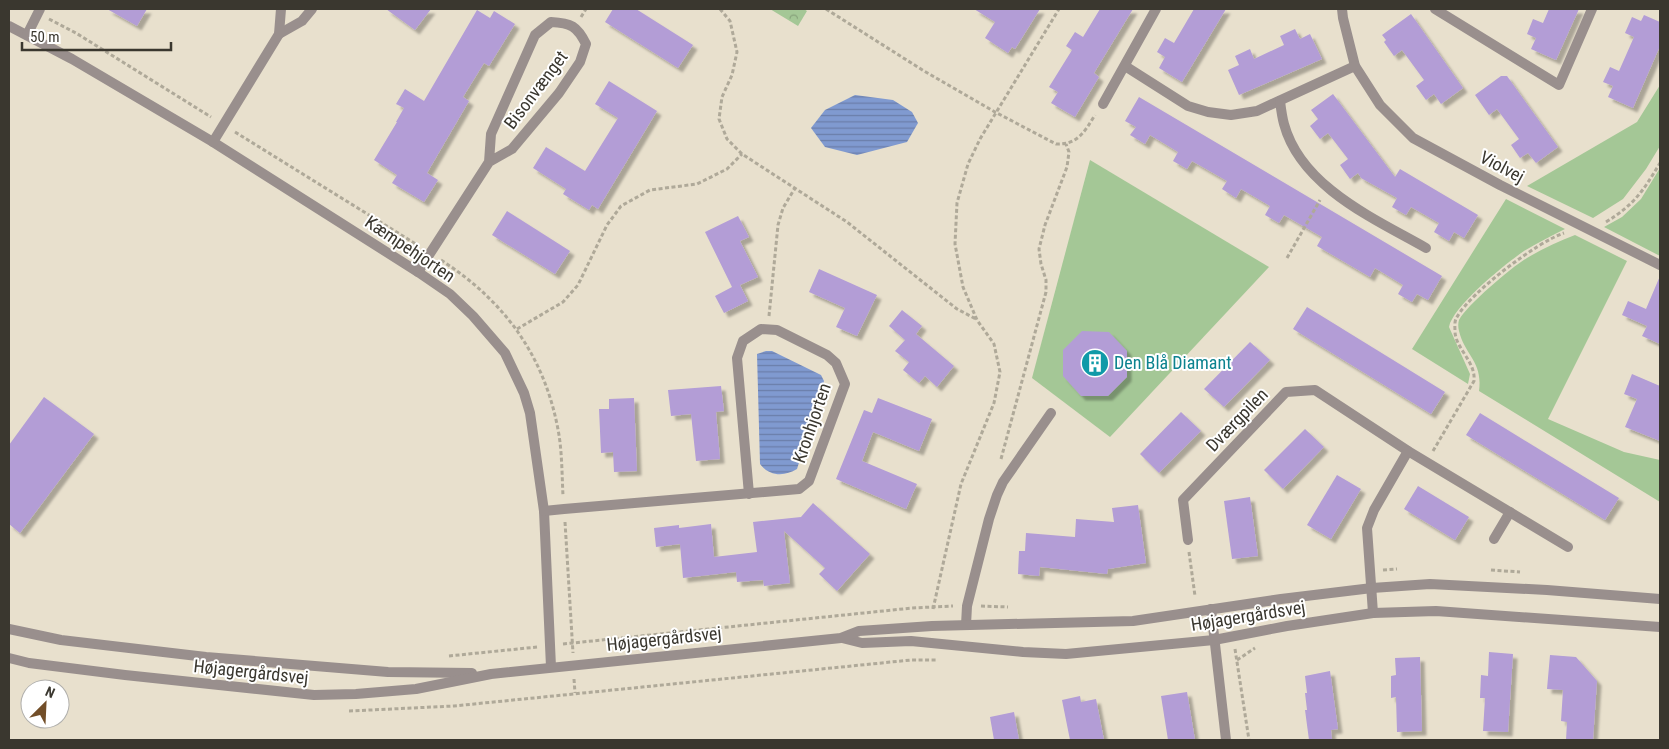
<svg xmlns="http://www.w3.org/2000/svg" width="1669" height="749" font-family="'Roboto Condensed',sans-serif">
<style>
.grass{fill:#a4c796}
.forest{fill:url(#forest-crowns)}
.water{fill:url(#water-rules)}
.building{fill:#b39dd6;filter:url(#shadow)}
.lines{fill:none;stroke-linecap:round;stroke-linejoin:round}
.path{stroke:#afa999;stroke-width:3;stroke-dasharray:4 2.5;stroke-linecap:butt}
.lane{stroke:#998f8d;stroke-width:10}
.street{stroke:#998f8d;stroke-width:10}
.labels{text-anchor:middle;stroke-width:4;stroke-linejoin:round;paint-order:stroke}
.street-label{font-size:18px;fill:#3a372f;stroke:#fff}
.culture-label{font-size:18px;fill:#0d838f;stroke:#fff;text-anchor:start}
</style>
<defs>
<pattern id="forest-crowns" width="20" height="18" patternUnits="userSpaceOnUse" patternTransform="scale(1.25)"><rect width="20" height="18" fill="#a4c796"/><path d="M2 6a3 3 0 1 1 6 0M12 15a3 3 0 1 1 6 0" fill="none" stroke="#87a27b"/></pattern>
<pattern id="water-rules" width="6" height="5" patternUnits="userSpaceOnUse" patternTransform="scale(1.25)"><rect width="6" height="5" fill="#809ad0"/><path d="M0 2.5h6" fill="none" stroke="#6a7ea9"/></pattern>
<filter id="shadow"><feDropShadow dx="4.5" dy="4.5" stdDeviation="1" flood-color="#0004"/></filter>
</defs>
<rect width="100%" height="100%" fill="#e8e0cd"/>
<g class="grass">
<path d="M1660,85V146L1646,169L1623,199L1593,218L1527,186L1637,122Z"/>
<path d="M1090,160L1269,267L1110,437L1032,378Z"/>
<path d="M1660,168V256L1604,227L1622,217L1641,199Z"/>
<path d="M1506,199L1565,229C1551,236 1537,243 1524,251C1505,264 1453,306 1449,327L1470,374L1468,384L1412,349Z"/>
<path d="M1575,235L1627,261L1548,419L1624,452L1660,460V502L1479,391C1483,361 1465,356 1459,331C1458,327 1458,323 1459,320C1467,305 1512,267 1527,258C1542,249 1559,241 1575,235Z"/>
</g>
<path class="forest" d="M770,9H804L807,11L798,26Z"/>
<g class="water">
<path d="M855,95L893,100L912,112L918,123L907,142L857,155L825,147L811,128L825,110Z"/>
<path d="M766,351H772L821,375L824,381L797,469C784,477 769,476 760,464L757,354Z"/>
</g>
<g class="building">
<path d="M107,9H147L137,26Z"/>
<path d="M386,9H431L415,30Z"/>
<path d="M613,9H636L693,45L678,68L605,22Z"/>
<path d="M974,9H1040L1015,49L1012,47L1008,53L985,38L995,22Z"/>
<path d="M1100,9H1133L1094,73L1099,77L1075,117L1051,103L1058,92L1049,87L1072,50L1066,46L1075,32L1083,37Z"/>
<path d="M1194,9H1226L1182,82L1159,68L1165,57L1157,52L1165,38L1174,43Z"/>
<path d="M1549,9H1579L1556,60L1531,49L1536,38L1527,34L1533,19L1543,23Z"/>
<path d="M477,10L490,18L494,11L515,24L489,66L484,63L463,97L469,101L427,173L438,180L424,202L392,183L397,175L374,160L397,122H396L404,108L396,104L405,89L424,101Z"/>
<path d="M1411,14L1463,88L1441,104L1434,94L1426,100L1416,86L1424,80L1402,50L1394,56L1384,42L1386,40L1382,35Z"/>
<path d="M1644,15L1660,22V46L1633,108L1608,97L1613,86L1603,82L1610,67L1619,71L1634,37L1625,33L1632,17L1641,21Z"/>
<path d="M1295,29L1300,39L1310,34L1322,59L1239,95L1228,70L1239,65L1235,56L1250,49L1254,59L1284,45L1280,36Z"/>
<path d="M1501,76H1507L1558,147L1536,163L1528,153L1520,158L1511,145L1519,139L1497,109L1489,115L1475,95Z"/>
<path d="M609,81L657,111L598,209L592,205L589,210L563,194L566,189L533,168L546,147L585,171L618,118L595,104Z"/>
<path d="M1333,94L1395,177L1400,169L1478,215L1464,238L1454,232L1449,241L1434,232L1439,223L1411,207L1406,215L1392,207L1397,198L1361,178L1358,173L1350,179L1340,165L1348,159L1328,133L1320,139L1310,126L1318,119L1311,110Z"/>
<path d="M1139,97L1442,276L1428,300L1417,294L1412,302L1398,294L1403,285L1375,268L1370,277L1317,246L1322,237L1284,215L1279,223L1265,215L1270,206L1241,189L1236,198L1222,189L1227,181L1192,161L1187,169L1173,161L1178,152L1150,135L1145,144L1130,135L1136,127L1125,121Z"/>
<path d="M507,211L570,251L555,274L492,235Z"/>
<path d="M738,216L749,237L740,241L758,277L740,285L748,301L724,313L715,296L732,287L705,232Z"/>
<path d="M819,269L877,295L857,336L836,327L845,308L809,292Z"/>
<path d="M1660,276V344L1642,336L1647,326L1622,315L1628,301L1646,309Z"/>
<path d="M1307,307L1445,392L1431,414L1293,329Z"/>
<path d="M902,310L922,326L916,334L954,366L937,387L925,376L919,383L903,370L909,362L895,351L905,340L889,326Z"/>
<path d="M1082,331L1109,332L1127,351V377L1108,396H1081L1063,376V350Z"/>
<path d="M1250,342L1270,360L1224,407L1204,389Z"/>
<path d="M1632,374L1660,386V441L1625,427L1637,399L1624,394Z"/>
<path d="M721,386L724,411L716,412L720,459L696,461L691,414L671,416L668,390Z"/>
<path d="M44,397L94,434L20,533L9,524V445Z"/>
<path d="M634,398L637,471L614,472L613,452L601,453L599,409H609V399Z"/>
<path d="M878,398L932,419L919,451L873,432L862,461L917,484L906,509L836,479L864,410L872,413Z"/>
<path d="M1181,412L1201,431L1159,473L1140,454Z"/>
<path d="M1480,413L1619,498L1605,520L1466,435Z"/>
<path d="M1305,429L1324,447L1283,489L1264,470Z"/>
<path d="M1337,475L1361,489L1331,539L1307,525Z"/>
<path d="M1418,486L1469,517L1455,540L1404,509Z"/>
<path d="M1250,497L1258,556L1232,559L1224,501Z"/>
<path d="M813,503L870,554L837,591L819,574L825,568L784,531L790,583L764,586L763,580L737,582L736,572L683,578L680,544L656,547L654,528L679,525V528L711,524L714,557L757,552L753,522L801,517Z"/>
<path d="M1138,505L1146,563L1108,569L1107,574L1040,567L1039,576L1018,574L1019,551H1025L1026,533L1075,537L1076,519L1114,522L1112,508Z"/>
<path d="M1489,652L1513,654L1508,732L1483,731L1485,698H1480L1481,675L1488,676Z"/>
<path d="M1550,655L1576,657L1597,681L1593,740H1566L1567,722L1561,721L1563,690L1547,689Z"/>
<path d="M1420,657L1422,731L1397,732L1396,697L1391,698V676L1396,675L1395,658Z"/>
<path d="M1330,671L1338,729L1331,730L1332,740H1309L1305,710H1307L1305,693H1307L1305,676Z"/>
<path d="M1187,692L1195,740H1168L1161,696Z"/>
<path d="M1080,696L1081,702L1096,699L1104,740H1070L1062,700Z"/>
<path d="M1014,712L1019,740H994L990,717Z"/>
</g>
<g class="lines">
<g class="path">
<path d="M720,9L730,21L737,52L732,75L722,97L719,119L727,139L742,154L847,222L957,309L976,319"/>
<path d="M826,9L924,71L995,112L1056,144C1078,145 1085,131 1095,115"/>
<path d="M581,17L586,9"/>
<path d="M49,19L76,33L211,117"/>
<path d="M235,132L419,246"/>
<path d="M1606,222C1635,204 1643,191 1660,163"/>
<path d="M1287,258L1320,200"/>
<path d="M441,260C506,302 546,358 559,435C562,454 562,476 563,496"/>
<path d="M769,316L778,225L783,208L795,188"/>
<path d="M517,329L563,302L578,285L607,225L621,206L650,190L697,184L727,169L742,154"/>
<path d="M1433,451L1474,381C1476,362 1456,349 1455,332C1455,327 1454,321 1457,317C1471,292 1537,242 1564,233"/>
<path d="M1001,459L1046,292V280L1041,264L1039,249L1045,225L1067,167L1069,152L1066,144"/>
<path d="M565,522L573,653"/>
<path d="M1189,552L1195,596"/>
<path d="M1383,570L1397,569"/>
<path d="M1491,570L1520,572"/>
<path d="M981,606L1008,607"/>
<path d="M933,609L961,484L994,403L1000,372L994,344L977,320L963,287L955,244L957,203L968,164L980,139L1059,9"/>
<path d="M563,644L912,608L953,606"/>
<path d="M1235,649L1249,740"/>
<path d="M449,656L537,647"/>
<path d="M1237,660L1255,648"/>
<path d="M574,679L575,693"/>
<path d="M349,711L454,706L911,660H936"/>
</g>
<path class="lane" d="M966,625L967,606L989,519L997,495L1003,482L1051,413"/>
<g class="street">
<path d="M1342,9L1343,18L1355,66L1380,105L1413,138L1500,185L1660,265"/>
<path d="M1435,9L1559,85L1592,9"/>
<path d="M9,26L72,59L213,142L418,272L450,294L473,316L505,353L524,393L530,413L544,511L551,667"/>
<path d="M279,34L302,21L312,9"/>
<path d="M27,35L40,9"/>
<path d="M1125,66L1188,106L1208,112L1231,115L1257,111L1355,66"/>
<path d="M1280,101C1281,109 1282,117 1284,124C1301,187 1375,219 1426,248"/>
<path d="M1103,104L1156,9"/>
<path d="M213,142L279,34L281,9"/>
<path d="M418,272L489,162L512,149L559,93L580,62L586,44C577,26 571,23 551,22L535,35L491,134L489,162"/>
<path d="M544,511L564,509L799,489L809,481L845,384L836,363L827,355L777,330L761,329L743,341L737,358L749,494"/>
<path d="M1494,539L1510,512"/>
<path d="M1188,540L1183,500L1286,392L1315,390L1408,451L1568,547"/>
<path d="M1211,609L1226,740"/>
<path d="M1373,613L1367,528L1374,510L1408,451"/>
<path d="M9,629L61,640L206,657L388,672L472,673"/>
<path d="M842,638L862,643L911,641L1023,652L1066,654L1214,640L1287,626L1373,613L1436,611L1660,627"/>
<path d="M9,658L29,663L125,675L314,695L356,694L416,689L491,674L841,638L859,631L932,626L1133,621L1281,599L1372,588L1430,584L1547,590L1660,599"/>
</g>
</g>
<defs>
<symbol id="building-disc" viewBox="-11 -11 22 22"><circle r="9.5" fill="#0f9aa8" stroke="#fff"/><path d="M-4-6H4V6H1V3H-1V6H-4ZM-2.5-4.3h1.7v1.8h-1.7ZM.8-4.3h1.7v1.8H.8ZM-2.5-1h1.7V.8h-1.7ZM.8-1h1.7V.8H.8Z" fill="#fff"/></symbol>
</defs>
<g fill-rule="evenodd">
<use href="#building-disc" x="1079" y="347" width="32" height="32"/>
</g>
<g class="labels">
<g class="street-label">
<text transform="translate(536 90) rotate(-53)" y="6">Bisonvænget</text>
<text transform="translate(1502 167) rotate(28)" y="6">Violvej</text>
<text transform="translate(410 249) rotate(34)" y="6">Kæmpehjorten</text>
<text transform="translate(1237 420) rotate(-46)" y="6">Dværgpilen</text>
<text transform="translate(812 423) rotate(-71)" y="6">Kronhjorten</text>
<text transform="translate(1248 616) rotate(-9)" y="6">Højagergårdsvej</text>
<text transform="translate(664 639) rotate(-6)" y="6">Højagergårdsvej</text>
<text transform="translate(251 672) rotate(6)" y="6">Højagergårdsvej</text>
</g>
<g class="culture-label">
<text x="1114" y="369">Den Blå Diamant</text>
</g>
</g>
<rect width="1669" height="749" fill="none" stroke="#3a372f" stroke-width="20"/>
<g transform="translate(45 704) rotate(24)"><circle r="24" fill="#ffffff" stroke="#b0afac"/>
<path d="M0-4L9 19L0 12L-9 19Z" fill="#724e28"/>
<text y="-8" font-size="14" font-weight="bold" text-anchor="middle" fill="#3a372f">N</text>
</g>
<path d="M22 42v8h149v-8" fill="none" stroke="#3a372f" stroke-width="2.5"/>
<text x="30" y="42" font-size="15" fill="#3a372f" stroke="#ffffff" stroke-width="4" paint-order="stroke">50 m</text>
</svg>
